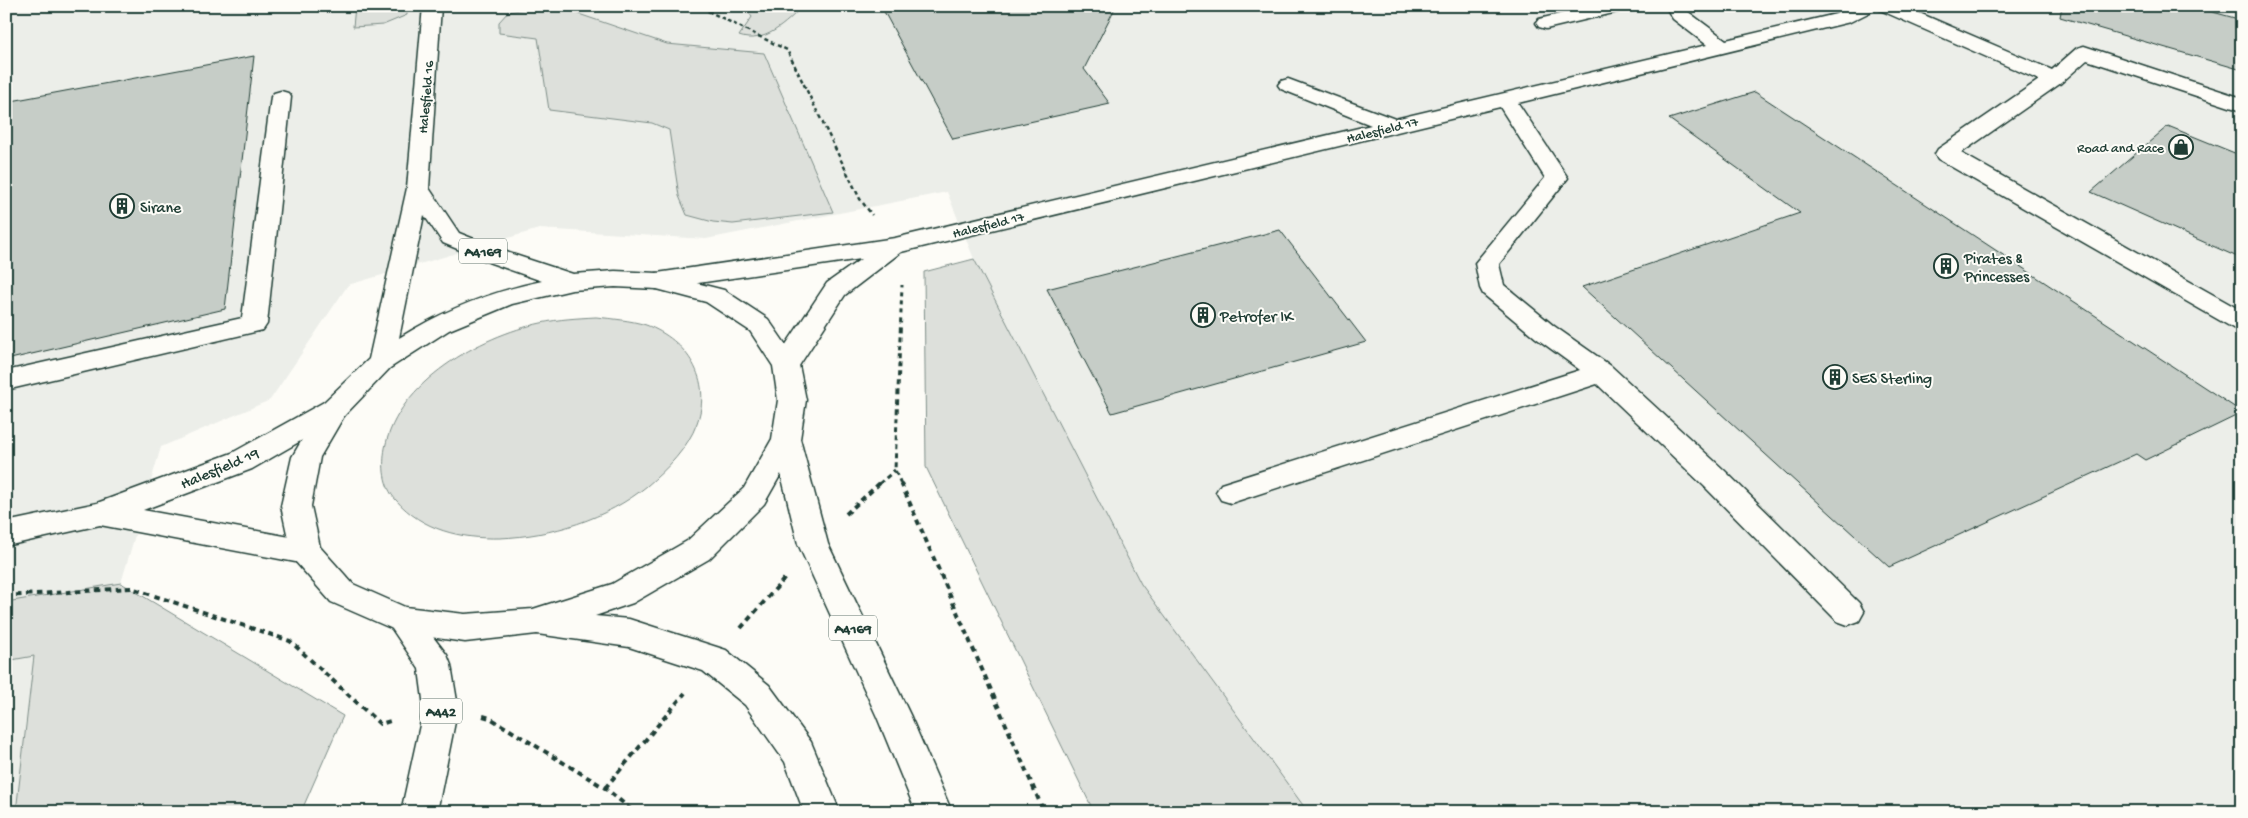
<svg xmlns="http://www.w3.org/2000/svg" width="2248" height="818" font-family="'Gochi Hand',sans-serif">
<style>
.built{fill:#eceee9}
.green{fill:#dde0db;stroke:#7e8e88}
.building{fill:#c6cdc7;stroke:#1f3d34}
.lines{fill:none;stroke-linecap:round;stroke-linejoin:round}
.minor-casing{stroke:#1f3d34;stroke-width:3}
.major-casing{stroke:#1f3d34;stroke-width:3}
.highway-casing{stroke:#1f3d34;stroke-width:3}
.path-far2{stroke:#1f3d34;stroke-width:2.5;stroke-dasharray:4 3;stroke-linecap:butt}
.path-far1{stroke:#1f3d34;stroke-width:3;stroke-dasharray:5 4;stroke-linecap:butt}
.path{stroke:#1f3d34;stroke-width:4;stroke-dasharray:5.5 4.5;stroke-linecap:butt}
.minor{fill:#fdfcf7;fill-rule:evenodd}
.major{fill:#fdfcf7;fill-rule:evenodd}
.highway{fill:#fdfcf7;fill-rule:evenodd}
.labels{text-anchor:middle;stroke-width:4;stroke-linejoin:round;paint-order:stroke}
.far-street-label{font-size:14px;fill:#1f3d34;stroke:#fdfcf7}
.far-poi-label{font-size:14px;fill:#1f3d34;stroke:#fdfcf7;text-anchor:end}
.shield{fill:#fdfcf7;stroke:#62766e;stroke-width:1}
.shield-label{font-size:15px;font-weight:bold;fill:#1f3d34}
.poi-label{font-size:16px;fill:#1f3d34;stroke:#fdfcf7;text-anchor:start}
.street-label{font-size:16px;fill:#1f3d34;stroke:#fdfcf7}
</style>
<rect width="100%" height="100%" fill="#fdfcf7"/>
<filter id="ink" filterUnits="userSpaceOnUse"><feTurbulence type="fractalNoise" baseFrequency=".02" numOctaves="2"/><feDisplacementMap in="SourceGraphic" scale="10" xChannelSelector="R" yChannelSelector="G"/><feConvolveMatrix kernelMatrix="1 2 1 2 8 2 1 2 1" color-interpolation-filters="sRGB"/></filter>
<g filter="url(#ink)">
<path class="built" d="M6,6H2242V810L1308,812L1141,584L974,259L947,192L706,239L539,229L348,285L270,400L161,447L121,583L343,716L301,812H6Z"/>
<g class="green">
<path d="M355,6H407V15L383,25L353,27Z"/>
<path d="M542,6L564,9L667,44L764,53L833,212L733,224L713,222L687,215L679,196L669,130L652,123L549,110L538,38L499,33V22L508,12Z"/>
<path d="M744,6H803C786,23 764,45 739,36L752,17Z"/>
<path d="M974,259L1141,584L1308,812H1094L926,467L924,272Z"/>
<path d="M596,317C613,319 630,320 646,325C687,340 713,380 697,423C688,448 667,469 647,486C607,519 551,536 500,538C461,539 422,530 396,500C383,486 382,466 385,448C398,382 480,336 541,323C559,319 577,318 596,317Z"/>
<path d="M121,583L343,716L301,812H16L34,656L6,661V602Z"/>
</g>
<g class="building">
<path d="M881,6H1116L1084,69L1110,104L953,139Z"/>
<path d="M2062,6H2191L2242,20V70L2060,17Z"/>
<path d="M254,56L225,309L6,360V102Z"/>
<path d="M1755,92L2242,412V413L2145,460L2136,454L1889,567L1582,287L1800,213L1669,119Z"/>
<path d="M2168,126L2242,156V259L2091,192Z"/>
<path d="M1280,230L1366,342L1112,413L1047,289Z"/>
</g>
<g class="lines">
<defs>
<g id="minor">
<path d="M1593,6H1628L1626,10L1546,29L1539,27L1536,23L1539,19Z"/>
<path d="M1665,6H1684L1687,11L1726,40L1836,14L1852,6H1876L1874,10L1850,22L1518,103L1568,178L1499,264L1504,285L1554,326L1611,366L1724,470L1859,603L1864,612L1859,621L1848,625L1837,621L1704,486L1597,384L1231,503L1221,500L1216,492L1221,484L1580,370L1536,338L1483,294L1480,288L1475,263L1545,178L1500,107L901,252L845,295L795,372L786,374L777,372L773,365L777,358L827,283L861,259L657,289L648,287L645,281L648,275L657,273L895,238L1371,125L1281,89L1278,85L1281,81L1288,79L1395,119L1707,45L1673,19Z"/>
<path d="M1878,6H1903L2052,70L2077,48L2084,46L2242,98V111L2087,60L2061,83L1961,153L2242,311V331L2233,328L1938,159L1935,154L1938,149L2039,80L1880,10Z"/>
<path d="M281,91L288,93L291,97L267,324L263,330L6,390V371L242,318L271,97L274,93Z"/>
<path d="M334,399L344,402L348,409L344,416L252,469L143,510L306,540L317,543L321,552L317,561L306,564L100,525L6,546V522L97,503L232,453L324,402Z"/>
</g>
<path id="major" d="M423,6H441L429,188L459,233L509,253L573,274L615,271L657,273L724,290L768,319L795,358L799,365L806,400L800,439L828,544L911,717L952,812H916L877,717L798,544L781,474L764,504L709,559L633,603L595,616L629,619L726,650L769,685L811,742L840,812H804L785,762L745,705L703,671L629,647L537,634L465,642L402,633L331,602L295,561L291,552L281,506L292,457L324,402L369,359L407,188ZM424,215L443,243L491,263L542,281C490,292 445,309 399,338ZM615,287L657,289L706,302L750,331L773,366L778,400L772,439L744,488L687,541L612,584L533,609L465,614L405,607L353,584L320,547L311,506L320,457L344,416L390,368L449,330L512,304L572,290Z"/>
<path id="highway" d="M402,607L413,611L447,655L451,665L458,707L437,812H401L424,707L419,669L386,620L391,611Z"/>
</defs>
<use href="#minor" class="minor-casing"/>
<use href="#major" class="major-casing"/>
<use href="#highway" class="highway-casing"/>
<g class="path-far2">
<path d="M703,6L708,11L732,6"/>
<path d="M708,11L787,50L860,199L872,215"/>
</g>
<g class="path-far1">
<path d="M879,484L895,470"/>
<path d="M901,484L895,470L902,285"/>
</g>
<g class="path">
<path d="M901,483L1044,812"/>
<path d="M846,514L880,483"/>
<path d="M6,596L131,588L290,641L380,724L394,720"/>
<path d="M741,628L785,578"/>
<path d="M483,716L490,718L605,788L634,812"/>
<path d="M605,788L685,693"/>
</g>
<use href="#minor" class="minor"/>
<use href="#major" class="major"/>
<use href="#highway" class="highway"/>
</g>
</g>
<defs>
<symbol id="shop-ring" viewBox="-11 -11 22 22"><circle r="9.5" fill="#fdfcf7" stroke="#1f3d34" stroke-width="1.5"/><path d="M-5-2.5h2.3a2.7 3.5 0 0 1 5.4 0H5L5.5 6h-11ZM-1.5-2.5h3a1.5 2.3 0 0 0-3 0Z" fill="#1f3d34"/></symbol>
<symbol id="building-ring" viewBox="-11 -11 22 22"><circle r="9.5" fill="#fdfcf7" stroke="#1f3d34" stroke-width="1.5"/><path d="M-4-6H4V6H1V3H-1V6H-4ZM-2.5-4.3h1.7v1.8h-1.7ZM.8-4.3h1.7v1.8H.8ZM-2.5-1h1.7V.8h-1.7ZM.8-1h1.7V.8H.8Z" fill="#1f3d34"/></symbol>
</defs>
<g fill-rule="evenodd">
<use href="#shop-ring" x="2167" y="133" width="28" height="28"/>
<use href="#building-ring" x="108" y="192" width="28" height="28"/>
<use href="#building-ring" x="1932" y="252" width="28" height="28"/>
<use href="#building-ring" x="1189" y="301" width="28" height="28"/>
<use href="#building-ring" x="1821" y="363" width="28" height="28"/>
</g>
<g class="labels">
<g class="far-street-label">
<text transform="translate(425 97) rotate(-85)" y="5">Halesfield 16</text>
<text transform="translate(1382 129) rotate(-14)" y="5">Halesfield 17</text>
<text transform="translate(988 224) rotate(-14)" y="5">Halesfield 17</text>
</g>
<g class="far-poi-label">
<text x="2164" y="152">Road and Race</text>
</g>
<g class="shield">
<rect x="459" y="238.5" width="48" height="25" rx="4"/>
<rect x="829" y="615.5" width="48" height="25" rx="4"/>
<rect x="420" y="698.5" width="42" height="25" rx="4"/>
</g>
<g class="shield-label">
<text x="483" y="256">A4169</text>
<text x="853" y="633">A4169</text>
<text x="441" y="716">A442</text>
</g>
<g class="poi-label">
<text x="140" y="212">Sirane</text>
<text x="1964" y="263">Pirates &amp;<tspan x="1964" dy="18">Princesses</tspan></text>
<text x="1220" y="321">Petrofer IK</text>
<text x="1852" y="383">SES Sterling</text>
</g>
<g class="street-label">
<text transform="translate(219 467) rotate(-23)" y="6">Halesfield 19</text>
</g>
</g>
<rect width="2248" height="818" fill="none" stroke="#fdfcf7" stroke-width="25"/>
<rect x="12" y="12" width="2223" height="793" fill="none" stroke="#1f3d34" stroke-width="2" filter="url(#ink)"/>
</svg>
